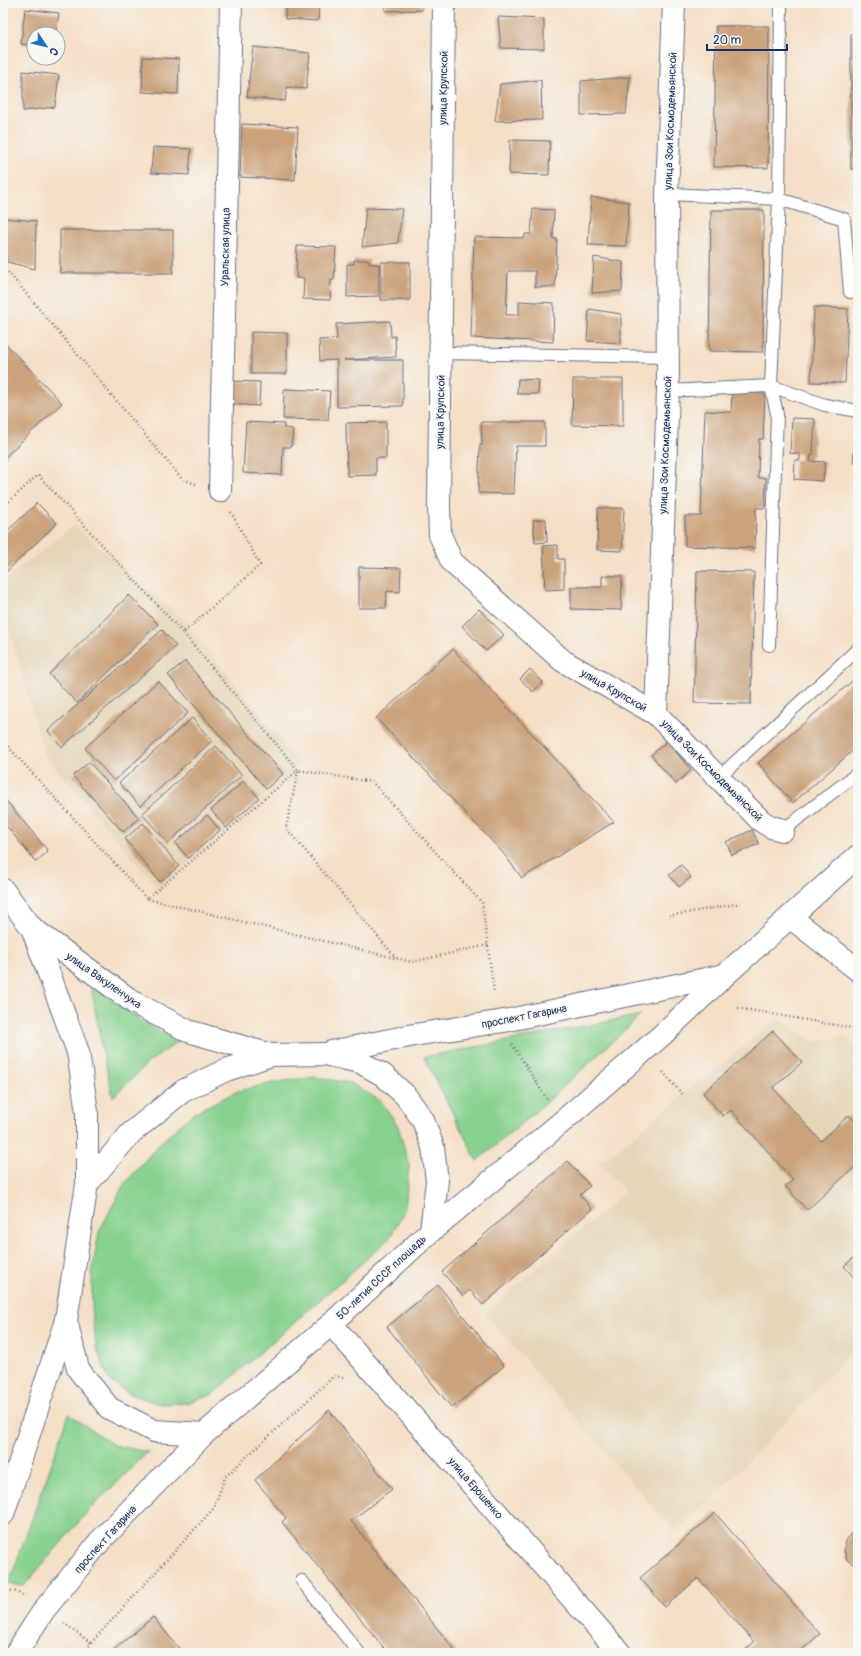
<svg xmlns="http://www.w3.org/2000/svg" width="861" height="1656" font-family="Pangolin,sans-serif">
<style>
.built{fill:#e5d6b8}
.green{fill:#87d18e;stroke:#518076}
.building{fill:#caa27b}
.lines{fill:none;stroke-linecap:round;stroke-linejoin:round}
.service-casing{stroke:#676d82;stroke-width:14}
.minor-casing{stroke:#676d82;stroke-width:24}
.secondary-casing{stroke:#676d82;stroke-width:24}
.path{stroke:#676d82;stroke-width:2.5;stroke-dasharray:1 3;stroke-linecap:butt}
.service{stroke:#fff;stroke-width:12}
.minor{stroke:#fff;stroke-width:22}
.secondary{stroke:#fff;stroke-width:22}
.labels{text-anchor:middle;stroke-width:3.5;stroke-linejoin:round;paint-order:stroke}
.street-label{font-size:11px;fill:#1b2f5e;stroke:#f6f6f2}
</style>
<rect width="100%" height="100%" fill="#f6f6f2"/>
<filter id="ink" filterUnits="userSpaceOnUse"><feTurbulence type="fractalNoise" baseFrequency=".025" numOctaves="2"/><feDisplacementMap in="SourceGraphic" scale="8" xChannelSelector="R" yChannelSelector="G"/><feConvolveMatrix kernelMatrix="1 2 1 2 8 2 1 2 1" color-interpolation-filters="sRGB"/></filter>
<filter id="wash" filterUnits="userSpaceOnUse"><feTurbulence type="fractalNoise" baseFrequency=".012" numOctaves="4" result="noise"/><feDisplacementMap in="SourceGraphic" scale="16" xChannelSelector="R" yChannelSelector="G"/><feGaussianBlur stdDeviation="0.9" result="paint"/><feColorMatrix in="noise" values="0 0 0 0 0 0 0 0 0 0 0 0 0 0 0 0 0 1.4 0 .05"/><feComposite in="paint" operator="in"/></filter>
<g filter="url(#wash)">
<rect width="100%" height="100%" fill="#f4dfc6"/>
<g class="built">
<path d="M74,525L188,624L299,764L159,889L44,754L3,606V582Z"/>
<path d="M778,1018L813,1041L844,1037L858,1047V1345L736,1474L675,1532L485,1314L625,1192L600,1163Z"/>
</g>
<g class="green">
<path d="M91,985L142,1021L179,1041L149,1062L113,1097L102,1049Z"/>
<path d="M641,1015L548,1101L477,1161L424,1057Z"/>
<path d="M315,1077L350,1083L381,1101L398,1126L409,1165L405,1209L389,1239L212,1395L186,1403L159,1404L128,1393L109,1380L96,1346L92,1315V1272L99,1232L123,1186L160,1143L195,1112L238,1091L277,1082Z"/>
<path d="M69,1414L113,1445L148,1452L89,1510L24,1586L9,1584Z"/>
</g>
<g id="blocks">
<g class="building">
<path d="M286,3H319L318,21L285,19Z"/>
<path d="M385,3H422V10L385,11Z"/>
<path d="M25,9L59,13L56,34H34V46L21,44Z"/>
<path d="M498,17L544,19V49L501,48Z"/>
<path d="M716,26H769L768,168L714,167Z"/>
<rect x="851" y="34" width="7" height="135"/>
<path d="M253,47L310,53L306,89L287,87L285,101L247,97Z"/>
<path d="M143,57L179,59L178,94L142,92Z"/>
<path d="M23,71L59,75L55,107L23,111Z"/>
<path d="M630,77L626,114L581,115V81Z"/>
<path d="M541,80L542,120L495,121L500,84Z"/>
<path d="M242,124L298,127L295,180L240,177Z"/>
<path d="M510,140L550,141L549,175L509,174Z"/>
<path d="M153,147L191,149L189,175L151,173Z"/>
<path d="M591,197L629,202L626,246L588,245Z"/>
<path d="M366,208L402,209L398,243L362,247Z"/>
<path d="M533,209L554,210L553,239H557L555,287H535V271H508L506,315H519V301L554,303L553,342L471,338L474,237L525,238V234H531Z"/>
<path d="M711,210H764L763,352L709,351Z"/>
<path d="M3,218L36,221L35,269L7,262L3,240Z"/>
<rect x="60" y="230" width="113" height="43"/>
<path d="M297,246L336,247L334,280H331L330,300L303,299L304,278H296Z"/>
<path d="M594,257L623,262L622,291L592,293Z"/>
<path d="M354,260H369V264H379V296L347,297V264H354Z"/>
<rect x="381" y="262" width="29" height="38"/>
<path d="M814,307L848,309L845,383L811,382Z"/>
<path d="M589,309L621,314V343L587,341Z"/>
<path d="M390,321L391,337L395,336L396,357L344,360H403V406L337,407V360L320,361L319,340L337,339L336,324Z"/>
<path d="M251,332L287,333V374H251Z"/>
<path d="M3,341L62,403L3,459Z"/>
<path d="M518,379L539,380L538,394H517Z"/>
<path d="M573,379H623V426L572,425Z"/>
<path d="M230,381L260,382L259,406L230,404Z"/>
<path d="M284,389L330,391L328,420L283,419Z"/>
<path d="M732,393L765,394L763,439H759L758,478H766L765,508H756L755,548L685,546V516H701L705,411L731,412Z"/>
<path d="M792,418L815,419L813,455H811L810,461L825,462L823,481L794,479L795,460H800V454L790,453Z"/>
<path d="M246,422L284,424V428L293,429L291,447H283L282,475L243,473Z"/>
<path d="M386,422V458H376V475L347,476L346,423Z"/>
<path d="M481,422H545V446H516L514,494L478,493L480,445H482Z"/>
<path d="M856,424H858V463H853Z"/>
<path d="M37,503L57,523L3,575V535Z"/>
<path d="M598,508H624L622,551L597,550Z"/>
<path d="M546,519L547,542L535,543L533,520Z"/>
<path d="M558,545V559H564V589L545,590L543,546Z"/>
<path d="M359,567L401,568L400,592L387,591L386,608H359Z"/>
<path d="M697,571L754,572L751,704L694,703Z"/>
<path d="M602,576H622L621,610L571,609V587H602Z"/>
<path d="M129,595L158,624L77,703L49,674Z"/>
<path d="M479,609L504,635L486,651L462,626Z"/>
<path d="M162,630L176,646L62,747L48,731Z"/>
<path d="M453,649L614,822L522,878L503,853L376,718Z"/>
<path d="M185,661L283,774L266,789L168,675Z"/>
<path d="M530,669L543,682L533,692L520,679Z"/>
<path d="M858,676V746L793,803L758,763Z"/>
<path d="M158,681L188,713L114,781L85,748Z"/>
<path d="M192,718L212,741L140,806L119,783Z"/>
<path d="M667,741L691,770L676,784L651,755Z"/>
<path d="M216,746L242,775L168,843L142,814Z"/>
<path d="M89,762L139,818L123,832L73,776Z"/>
<path d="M244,781L259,798L226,828L211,810Z"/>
<path d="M3,797L48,851L36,862L3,822Z"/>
<path d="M207,815L220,830L188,858L175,843Z"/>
<path d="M143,823L179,866L160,882L125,839Z"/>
<path d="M752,830L759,844L732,855L726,842Z"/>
<path d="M681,865L691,877L679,887L669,875Z"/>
<path d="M773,1031L802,1062L773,1088L821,1141L849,1115L858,1125V1164L807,1210L785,1186L793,1180L731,1110L723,1116L703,1093Z"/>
<path d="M568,1161L590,1186L580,1195L592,1209L483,1305L470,1290L463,1296L442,1272Z"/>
<path d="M858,1254V1282L844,1266Z"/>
<path d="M438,1285L504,1366L452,1408L387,1327Z"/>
<path d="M329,1410L392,1489L351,1521L457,1653H388L282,1522L286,1518L255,1480Z"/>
<path d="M715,1513L820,1634L798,1653H742L754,1642L698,1578L665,1607L640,1578Z"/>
<path d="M858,1528V1567L847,1560L844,1550L846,1541L852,1532Z"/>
<path d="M153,1617L183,1653H110Z"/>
</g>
</g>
</g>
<g filter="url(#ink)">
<use href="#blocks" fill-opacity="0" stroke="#676d82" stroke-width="1"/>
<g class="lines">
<defs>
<g id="service">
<path d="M667,194L779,199L844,219L850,292"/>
<path d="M441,353L667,357"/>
<path d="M668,391L771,386L825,405L858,411"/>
<path d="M769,645L777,414L771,386L779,199L781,3"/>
<path d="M718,778L858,649"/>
<path d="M783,830L858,773"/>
<path d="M302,1581L359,1653"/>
</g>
<g id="minor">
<path d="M444,3L439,507L440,535L452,562L563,661L656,714"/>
<path d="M674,3L667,194L668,391L656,714L760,820L771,827L783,830"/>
<path d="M220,491L231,3"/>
<path d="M790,917L858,970"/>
</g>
<g id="secondary">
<path d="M3,890L32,928L133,1002L188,1031L271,1055"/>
<path d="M32,928L78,1052L87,1112V1184L66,1320L78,1369L109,1408L154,1431L204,1434"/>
<path d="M331,1052L414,1035L504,1021L725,975"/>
<path d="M87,1184L131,1133L183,1091L226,1070L271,1055L324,1054L360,1062L383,1075L405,1095L423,1120L433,1147L437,1181L431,1231"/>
<path d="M331,1324L620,1653"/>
<path d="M3,1514L66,1320"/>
<path d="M16,1653L44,1610L100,1541L204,1434L331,1324L431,1231L563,1121L662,1035L725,975L858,856"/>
</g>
</defs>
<use href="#service" class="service-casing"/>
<use href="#minor" class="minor-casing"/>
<use href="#secondary" class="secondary-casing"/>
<g class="path">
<path d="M3,266L182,479L196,484"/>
<path d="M3,507L38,475L183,633"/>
<path d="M231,512L260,565L183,633L298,770L372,782L482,903L494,992"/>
<path d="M3,741L147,899L298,770"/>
<path d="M298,771L286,828L396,958"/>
<path d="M148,899L412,962L488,945"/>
<path d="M669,916L741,903"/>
<path d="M738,1008L858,1029"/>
<path d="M512,1044L548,1101"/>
<path d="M663,1072L683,1095"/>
<path d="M3,1589L17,1592L23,1596"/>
<path d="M64,1623L91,1643"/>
<path d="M85,1653L91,1643L214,1508L225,1477L334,1376L343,1377"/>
</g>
<use href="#service" class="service"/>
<use href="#minor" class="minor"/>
<use href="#secondary" class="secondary"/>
</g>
</g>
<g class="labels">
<g class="street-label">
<text transform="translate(443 88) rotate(-89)" y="4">улица Крупской</text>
<text transform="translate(670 121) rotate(-88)" y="4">улица Зои Космодемьянской</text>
<text transform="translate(225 247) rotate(-89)" y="4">Уральская улица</text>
<text transform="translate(440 412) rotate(-89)" y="4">улица Крупской</text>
<text transform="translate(665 445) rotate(-88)" y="4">улица Зои Космодемьянской</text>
<text transform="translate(614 690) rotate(30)" y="4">улица Крупской</text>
<text transform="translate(712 770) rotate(45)" y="4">улица Зои Космодемьянской</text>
<text transform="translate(104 980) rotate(35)" y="4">улица Вакуленчука</text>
<text transform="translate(524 1016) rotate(-11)" y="4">проспект Гагарина</text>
<text transform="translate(381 1277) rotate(-43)" y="4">50-летия СССР площадь</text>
<text transform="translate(476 1488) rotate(49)" y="4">улица Ерошенко</text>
<text transform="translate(105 1539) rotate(-48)" y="4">проспект Гагарина</text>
</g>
</g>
<rect width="861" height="1656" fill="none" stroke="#f6f6f2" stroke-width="16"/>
<g transform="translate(46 46) rotate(125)"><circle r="19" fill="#f6f6f2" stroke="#9ea6b7"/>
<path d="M0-3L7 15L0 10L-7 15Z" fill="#1f6fb2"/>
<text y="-6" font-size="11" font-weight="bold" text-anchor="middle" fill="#1b2f5e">С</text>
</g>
<path d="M707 44v6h80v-6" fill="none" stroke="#1b2f5e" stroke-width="2"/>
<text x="713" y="44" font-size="12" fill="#1b2f5e" stroke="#f6f6f2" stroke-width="3" paint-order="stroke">20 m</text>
</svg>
